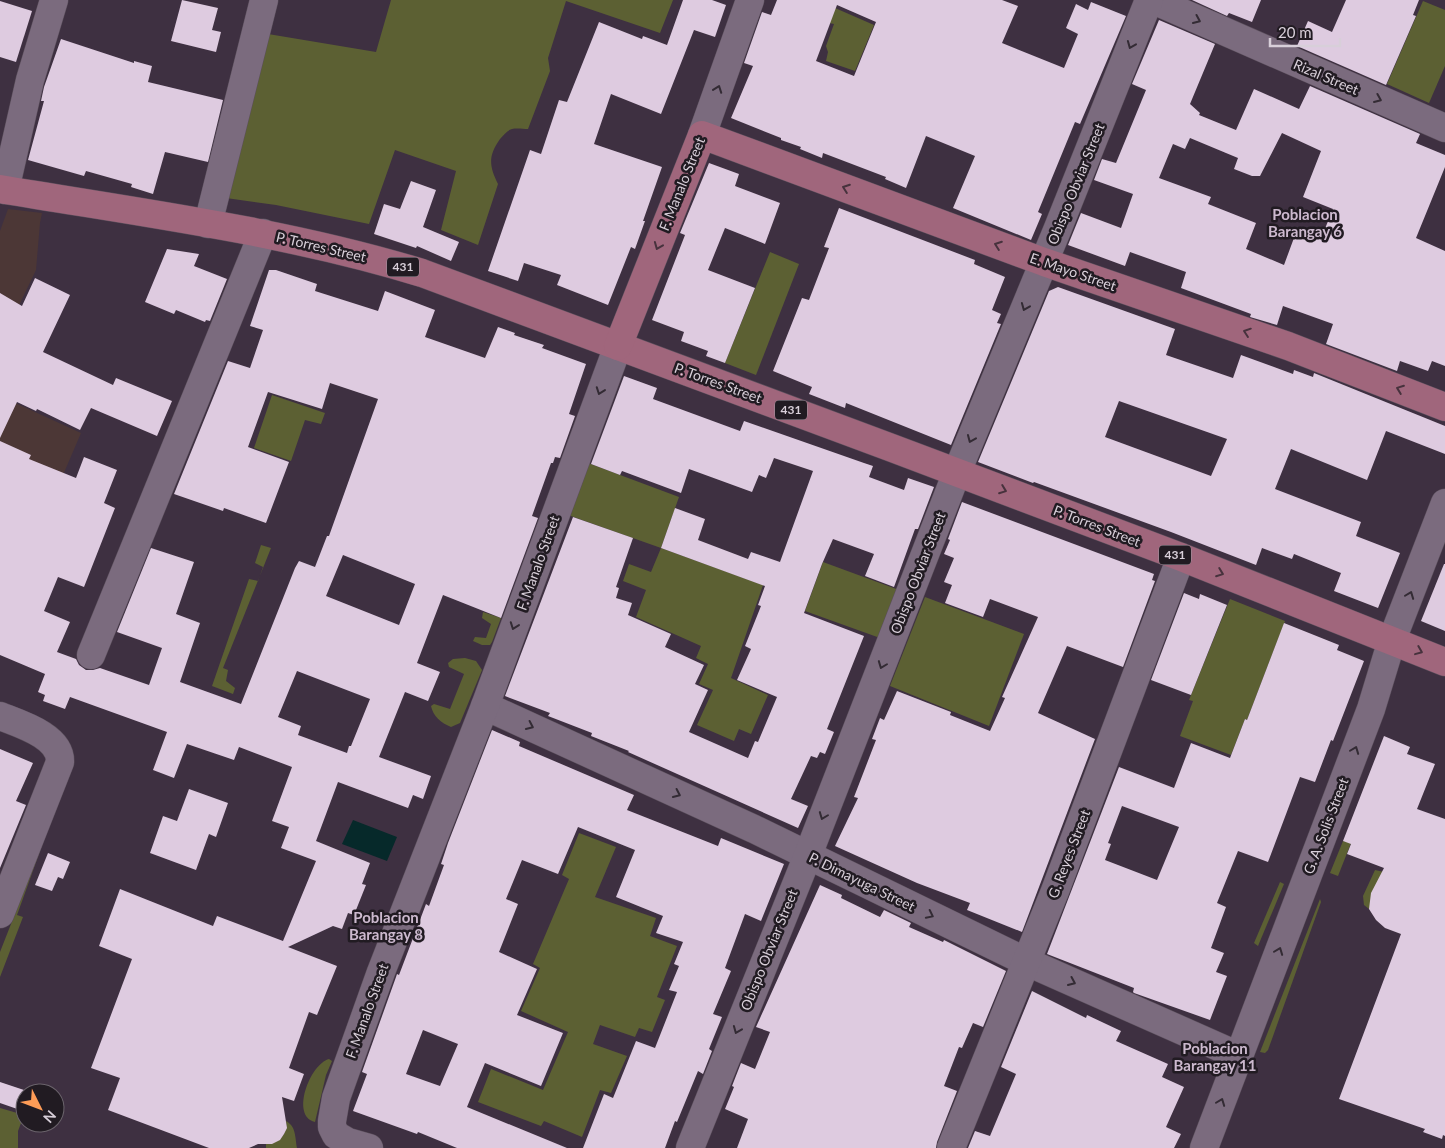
<svg xmlns="http://www.w3.org/2000/svg" width="1445" height="1148" font-family="Lato,sans-serif">
<style>
.education{fill:#4c3736}
.green{fill:#5c6033}
.water{fill:#06292a}
.building{fill:#decbe0;fill-rule:evenodd}
.lines{fill:none;stroke-linecap:round;stroke-linejoin:round}
.minor-casing{stroke:#5b4f5c;stroke-width:29}
.major-casing{stroke:#5b4f5c;stroke-width:29}
.minor{stroke:#7b6b7e;stroke-width:28}
.major{stroke:#a0667c;stroke-width:28}
.oneway{stroke:#332b34}
.oneway2{stroke:#47323d}
.labels{text-anchor:middle;stroke-width:5;stroke-linejoin:round;paint-order:stroke}
.shield{fill:#211b22;stroke:#a199a2;stroke-width:1}
.shield-label{font-size:12px;font-weight:bold;fill:#d8cfd9}
.street-label{font-size:14px;fill:#d8cfd9;stroke:#211b22}
.neighbourhood-label{font-size:15px;font-weight:bold;fill:#ccb9ce;stroke:#211b22}
</style>
<rect width="100%" height="100%" fill="#3e3041"/>
<g class="education">
<path d="M8,209L42,213L40,223L36,270L0,345V231Z"/>
<path d="M0,396L81,433L0,622Z"/>
</g>
<g class="green">
<path d="M391,0H673L660,33L566,1L548,58L550,71L528,129C523,129 517,128 512,129C507,130 503,136 500,139C488,156 489,166 498,184L478,245L441,230L456,171L395,150L369,224L276,205L226,198L268,34L376,52Z"/>
<path d="M1423,1L1445,10V66L1429,103L1387,84Z"/>
<path d="M835,8L874,25L855,71L826,61L828,52L826,46L834,24L829,23Z"/>
<path d="M770,252L799,264L756,375L725,363Z"/>
<path d="M272,395L325,413L321,424L305,420L291,461L254,448Z"/>
<path d="M588,463L679,497L661,548L763,585L731,678L768,695L751,734L739,729L734,741L697,725L713,690L699,684L708,664L696,658L701,646L636,617L646,590L623,581L629,564L651,572L661,548L568,515Z"/>
<path d="M261,545L271,548L223,668L228,670L226,681L235,688L233,694L212,686L249,579L258,581L263,567L255,563Z"/>
<path d="M823,562L899,590L880,638L805,611Z"/>
<path d="M925,597L1024,634L989,726L890,686Z"/>
<path d="M1230,599L1285,621L1247,720L1245,719L1231,755L1180,736L1193,701L1189,700Z"/>
<path d="M483,612L501,618L492,642L490,645H482L473,641L475,637L486,638L491,624L482,618Z"/>
<path d="M465,658L476,661L482,670L460,723L451,727C441,723 433,716 431,706L434,704L450,709L464,674L449,667L448,663L453,659Z"/>
<path d="M579,833L616,847L595,897L656,918L650,936L677,946L657,997L665,1000L652,1032L639,1028L635,1037L600,1025L593,1044L627,1056L611,1093L600,1090L582,1137L544,1121L541,1126L478,1102L491,1069L543,1090L568,1032L521,1011L540,968L533,964L569,879L562,875Z"/>
<path d="M44,840L17,915L23,917L0,977V952Z"/>
<path d="M1343,841L1351,843L1338,876L1330,873Z"/>
<path d="M1375,870L1384,872L1369,909L1364,905L1363,896Z"/>
<path d="M1280,882L1284,884L1258,946L1254,943Z"/>
<path d="M1320,899L1321,902L1268,1050L1265,1053L1260,1052Z"/>
<path d="M329,1059L332,1061L326,1075L315,1122C290,1116 310,1064 329,1059Z"/>
<path d="M0,1108L24,1115L18,1131V1148H0Z"/>
<path d="M286,1121C296,1126 295,1137 297,1148H266V1144C279,1143 288,1134 286,1121Z"/>
</g>
<path class="water" d="M353,820L397,837L387,861L342,844Z"/>
<g class="building">
<path d="M182,0L218,8L212,30L221,32L216,52L171,41Z"/>
<path d="M683,0H712L726,5L715,37L694,30L661,114L611,94L594,144L662,167L643,221H645L635,249L631,247L608,305L557,285L561,275L524,263L518,281L488,271L530,150L541,154L559,100L567,102L599,22L642,39L643,36L667,45Z"/>
<path d="M777,0H1002L1018,6L1002,43L1064,68L1078,34L1066,28L1076,4L1088,10L1091,2L1126,16L1080,124L1075,122L1038,212L1042,214L1031,240L953,208L975,156L926,136L906,188L885,179L886,177L823,153L822,158L800,149L801,147L781,140V138L731,118L753,66L744,63L762,12L771,15ZM837,5L876,22L854,76L816,61Z"/>
<path d="M1192,0H1261L1252,22L1229,13L1227,16Z"/>
<path d="M1346,0H1419L1413,15L1416,16L1386,85L1297,46L1308,21L1332,32Z"/>
<path d="M0,1L32,11L16,62L0,57Z"/>
<path d="M1159,20L1215,44L1190,104L1200,113L1199,115L1236,130L1254,89L1299,109L1310,86L1420,134L1416,143L1445,155V167L1416,238L1445,251V366L1432,361L1428,371L1400,361L1397,371L1326,344L1333,324L1283,306L1277,325L1250,317L1251,314L1181,288L1186,272L1130,252L1125,266L1068,245L1081,213L1121,228L1133,194L1094,180L1102,159L1116,163L1146,90L1132,84ZM1282,133L1321,151L1303,197L1333,209L1322,236L1298,227L1284,265L1246,249L1256,223L1208,204L1211,197L1159,178L1173,144L1185,149L1190,138L1238,158L1234,169L1252,176H1260Z"/>
<path d="M61,39L134,63V61L152,66L148,82L223,100L208,162L165,152L153,194L131,187L132,184L86,171L84,176L28,160L44,101H41L44,87Z"/>
<path d="M709,163L739,174L735,186L780,203L765,244L725,228L708,270L755,288L725,363L706,356L708,351L681,341L684,332L652,320L685,235L680,233Z"/>
<path d="M411,181L436,190L423,227L459,242L451,261L417,246L416,248L374,234L384,204L400,209Z"/>
<path d="M839,208L975,260L974,264L1005,277L992,310L1001,314L997,323L1001,324L951,445L846,403L845,408L809,394L812,387L773,371L802,298L809,300L829,248L824,247Z"/>
<path d="M167,249L199,254L194,266L227,279L210,321L206,320L205,322L176,310L174,314L145,302Z"/>
<path d="M269,270H276L317,284L315,291L378,311L385,291L435,310L425,337L485,358L498,327L515,333L514,335L544,345L542,348L586,364L569,414L575,416L560,458L555,457L553,463H551L532,516L538,518L501,618L443,595L417,663L440,672L428,701L405,692L379,757L431,776L423,799L413,795L408,808L338,782L316,841L370,863L362,884L366,885L354,915L348,913L342,929L333,926L288,947L337,966L317,1015L309,1012L289,1068L304,1074L294,1101L282,1097L287,1128L284,1134L280,1140L272,1144H258L249,1148H209L108,1110L120,1078L91,1068L132,959L99,946L120,889L213,926L217,916L283,941L316,861L281,848L289,827L272,821L292,767L239,747L234,760L187,744L174,778L153,770L167,732L70,697L65,709L43,701L45,695L38,692L45,674L0,655V441L31,455L29,459L76,478L84,457L117,470L104,503L115,508L84,587L58,577L44,611L70,622L57,652L76,659L79,665L86,670H93L100,668L149,685L162,648L117,632L151,548L194,562L176,614L200,623L180,682L241,704L295,568L299,561L315,567L327,536H329L378,399L330,383L322,409L268,392L248,447L289,462L266,523L224,508L223,511L174,494L228,361L250,368L263,330L250,326ZM343,555L415,584L399,625L326,596ZM297,671L370,699L351,746H349L347,753L298,735L301,726L278,717Z"/>
<path d="M35,278L70,295L43,352L113,385L116,378L172,401L157,436L91,408L80,430L37,409L36,411L17,402L0,438V293L22,306Z"/>
<path d="M1058,287L1175,329L1166,355L1233,378L1241,355L1293,374L1294,370L1313,377L1314,373L1445,426V454L1386,431L1367,480L1291,449L1275,489L1361,522L1356,536L1400,553L1378,608L1334,591L1341,573L1294,554L1292,559L1262,548L1256,565L1171,532L1034,482L1033,483L978,462L1049,291ZM1119,401L1227,439L1211,476L1105,437Z"/>
<path d="M624,376L657,388L653,399L740,431L744,421L864,463L873,466L869,477L904,490L908,478L934,487L918,529H915L894,587L865,576L874,554L833,539L822,564L804,613L864,636L827,729L834,732L825,754L820,752L817,758L811,756L791,799L808,806L798,828L628,752L629,751L591,736L592,733L548,716L550,713L505,696L573,517L633,538L616,587L619,588L616,598L632,603L628,615L671,634L665,647L704,665L695,684L708,690L689,732L748,758L755,741L758,742L777,697L737,680L751,649L745,646L761,606L758,605L765,586L661,548L675,508L705,519L698,540L748,559L751,552L780,562L813,471L774,458L766,478L759,475L752,492L689,469L681,493L622,471L620,475L591,464Z"/>
<path d="M962,502L1154,574L1152,580L1155,581L1123,667L1067,646L1038,713L1095,739L1022,932L967,910L970,903L917,883L835,846L858,798L854,797L876,740L872,739L880,718L884,720L897,691L951,712L950,715L990,731L1005,698L1002,697L1038,617L990,599L983,617L945,603L952,585L944,582L954,558L944,554L950,540L948,539Z"/>
<path d="M1444,564H1445V631L1421,621Z"/>
<path d="M1184,593L1199,599L1200,594L1227,605L1191,695L1151,680Z"/>
<path d="M1284,623L1339,645L1337,650L1364,661L1333,741L1331,740L1315,782L1300,777L1268,862L1238,851L1217,903L1226,907L1211,948L1224,953L1216,972L1227,976L1210,1020L1134,993L1133,992L1134,988L1047,954L1119,767L1174,788L1191,743L1230,758L1245,719L1247,720ZM1122,806L1179,827L1157,880L1105,860L1111,844L1108,843Z"/>
<path d="M492,730L520,742L519,746L634,795L627,810L718,846L721,838L784,864L761,921L745,914L725,968L731,971L713,1014L722,1017L709,1049L712,1051L703,1074L698,1071L677,1122L675,1121L665,1148H583L604,1094L613,1098L636,1041L655,1048L677,992L669,990L679,966L674,964L683,942L656,933L663,916L616,897L635,850L578,827L558,874L522,860L506,899L518,904L499,952L537,969L517,1015L563,1033L541,1086L485,1063L467,1107L567,1148H457L418,1132L417,1134L353,1111L367,1074L362,1072L396,977L397,974L399,975L426,904L429,906L444,865L441,864L448,843ZM423,1030L458,1044L440,1086L406,1074Z"/>
<path d="M1384,736L1410,747L1407,754L1435,764L1417,809L1445,819V1136L1443,1135L1442,1139L1423,1132L1425,1129L1339,1099L1401,934L1385,928L1376,920L1369,909L1371,893L1384,868L1347,854L1351,844L1343,841Z"/>
<path d="M0,749L33,763L16,801L26,805L0,868Z"/>
<path d="M189,789L228,803L216,837L209,834L196,870L150,853L163,816L177,821Z"/>
<path d="M48,853L70,862L63,879L58,877L52,891L35,885Z"/>
<path d="M820,885L842,895L841,898L880,917L884,910L911,923L909,927L943,942L944,940L1006,971L983,1027L973,1023L962,1048L959,1047L944,1086L957,1091L937,1142L936,1148H737L748,1119L725,1109L734,1087L732,1086L741,1063L755,1069L770,1032L756,1027Z"/>
<path d="M1032,991L1086,1018L1087,1015L1121,1031L1116,1041L1168,1064L1162,1077L1184,1087L1166,1127L1181,1134L1174,1148H968L975,1131L990,1136L1016,1074L1001,1067Z"/>
<path d="M0,1082L30,1092L25,1093L23,1111L0,1103Z"/>
</g>
<g class="lines">
<defs>
<g id="minor">
<path d="M1153,0L1445,128"/>
<path d="M702,135L750,0"/>
<path d="M5,190L30,80L54,0"/>
<path d="M208,224L264,0"/>
<path d="M91,655L263,233"/>
<path d="M485,706L754,829L1027,962L1239,1056"/>
<path d="M0,716C20,724 61,736 60,762L0,914"/>
<path d="M369,1148L348,1142L336,1135L332,1127V1121L336,1098L381,972L485,706L618,346"/>
<path d="M690,1148L808,855L957,472L1058,228L1149,0"/>
<path d="M951,1148L1055,891L1181,557"/>
<path d="M1204,1148L1371,709L1392,640L1445,503"/>
</g>
<g id="major">
<path d="M0,189C142,213 285,231 422,273L892,448L1181,557L1445,662"/>
<path d="M618,346L702,135L1044,262L1288,346L1445,407"/>
</g>
</defs>
<use href="#minor" class="minor-casing"/>
<use href="#major" class="major-casing"/>
<use href="#minor" class="minor"/>
<use href="#major" class="major"/>
</g>
<defs><path id="oneway-chevron" d="M-2-3.5L2.5 0L-2 3.5" fill="none" stroke-width="1.6" stroke-linecap="round" stroke-linejoin="round" transform="scale(1.25)"/></defs>
<g class="oneway">
<use href="#oneway-chevron" transform="translate(1197 20) rotate(24)"/>
<use href="#oneway-chevron" transform="translate(1131 45) rotate(112)"/>
<use href="#oneway-chevron" transform="translate(718 89) rotate(-70)"/>
<use href="#oneway-chevron" transform="translate(1378 99) rotate(23)"/>
<use href="#oneway-chevron" transform="translate(1025 307) rotate(112)"/>
<use href="#oneway-chevron" transform="translate(600 391) rotate(110)"/>
<use href="#oneway-chevron" transform="translate(971 439) rotate(113)"/>
<use href="#oneway-chevron" transform="translate(1410 595) rotate(-69)"/>
<use href="#oneway-chevron" transform="translate(514 626) rotate(110)"/>
<use href="#oneway-chevron" transform="translate(882 665) rotate(111)"/>
<use href="#oneway-chevron" transform="translate(530 726) rotate(25)"/>
<use href="#oneway-chevron" transform="translate(1355 750) rotate(-69)"/>
<use href="#oneway-chevron" transform="translate(677 794) rotate(25)"/>
<use href="#oneway-chevron" transform="translate(823 816) rotate(111)"/>
<use href="#oneway-chevron" transform="translate(930 915) rotate(26)"/>
<use href="#oneway-chevron" transform="translate(1279 951) rotate(-69)"/>
<use href="#oneway-chevron" transform="translate(1072 982) rotate(24)"/>
<use href="#oneway-chevron" transform="translate(737 1030) rotate(112)"/>
<use href="#oneway-chevron" transform="translate(1221 1102) rotate(-69)"/>
</g>
<g class="oneway2">
<use href="#oneway-chevron" transform="translate(846 188) rotate(-160)"/>
<use href="#oneway-chevron" transform="translate(998 245) rotate(-160)"/>
<use href="#oneway-chevron" transform="translate(658 246) rotate(112)"/>
<use href="#oneway-chevron" transform="translate(1247 332) rotate(-161)"/>
<use href="#oneway-chevron" transform="translate(1400 389) rotate(-159)"/>
<use href="#oneway-chevron" transform="translate(1003 490) rotate(21)"/>
<use href="#oneway-chevron" transform="translate(1220 573) rotate(21)"/>
<use href="#oneway-chevron" transform="translate(1419 651) rotate(22)"/>
</g>
<g class="labels">
<g class="shield">
<rect x="387" y="257.5" width="32" height="19" rx="4"/>
<rect x="775" y="400.5" width="32" height="19" rx="4"/>
<rect x="1159" y="545.5" width="32" height="19" rx="4"/>
</g>
<g class="shield-label">
<text x="403" y="271">431</text>
<text x="791" y="414">431</text>
<text x="1175" y="559">431</text>
</g>
<g class="street-label">
<text transform="translate(1326 77) rotate(23)" y="5">Rizal Street</text>
<text transform="translate(682 184) rotate(-68)" y="5">F. Manalo Street</text>
<text transform="translate(1076 184) rotate(-68)" y="5">Obispo Obviar Street</text>
<text transform="translate(321 247) rotate(13)" y="5">P. Torres Street</text>
<text transform="translate(1073 272) rotate(19)" y="5">E. Mayo Street</text>
<text transform="translate(718 383) rotate(20)" y="5">P. Torres Street</text>
<text transform="translate(1097 526) rotate(21)" y="5">P. Torres Street</text>
<text transform="translate(538 563) rotate(-70)" y="5">F. Manalo Street</text>
<text transform="translate(918 573) rotate(-69)" y="5">Obispo Obviar Street</text>
<text transform="translate(1326 826) rotate(-69)" y="5">G. A. Solis Street</text>
<text transform="translate(1069 854) rotate(-69)" y="5">G. Reyes Street</text>
<text transform="translate(862 882) rotate(26)" y="5">P. Dimayuga Street</text>
<text transform="translate(769 950) rotate(-68)" y="5">Obispo Obviar Street</text>
<text transform="translate(367 1011) rotate(-70)" y="5">F. Manalo Street</text>
</g>
<g class="neighbourhood-label">
<text x="1305" y="220">Poblacion<tspan x="1305" dy="17">Barangay 6</tspan></text>
<text x="386" y="923">Poblacion<tspan x="386" dy="17">Barangay 8</tspan></text>
<text x="1215" y="1054">Poblacion<tspan x="1215" dy="17">Barangay 11</tspan></text>
</g>
</g>
<g transform="translate(40 1108) rotate(132)"><circle r="24" fill="#211b22" stroke="#6a636b"/>
<path d="M0-4L9 19L0 12L-9 19Z" fill="#fe9c57"/>
<text y="-8" font-size="14" font-weight="bold" text-anchor="middle" fill="#d8cfd9">N</text>
</g>
<path d="M1270 38v8h70v-8" fill="none" stroke="#d8cfd9" stroke-width="2.5"/>
<text x="1278" y="38" font-size="15" fill="#d8cfd9" stroke="#211b22" stroke-width="4" paint-order="stroke">20 m</text>
</svg>
